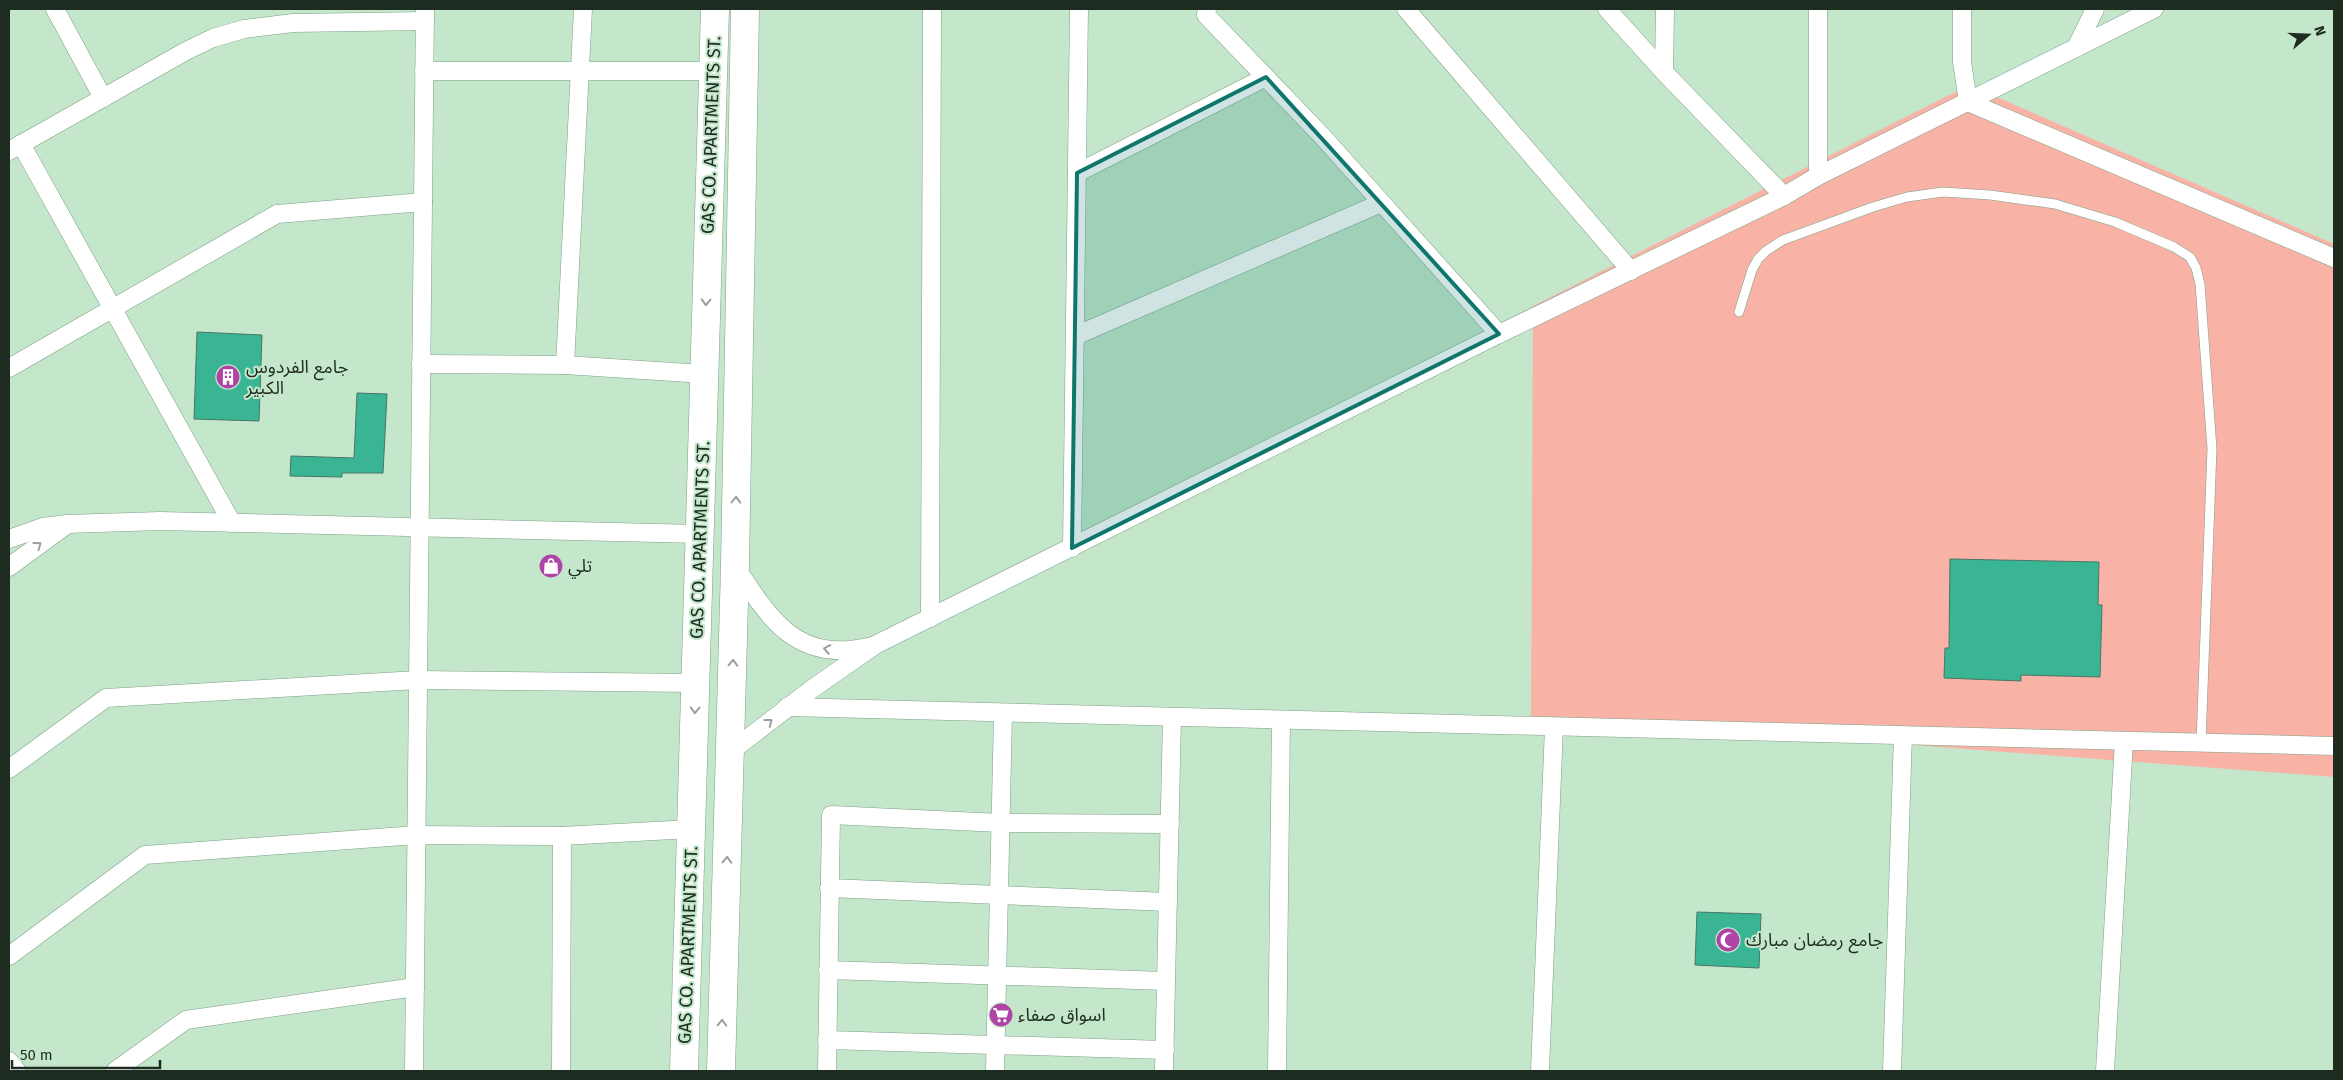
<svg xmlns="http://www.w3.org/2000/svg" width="2343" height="1080" font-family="'Fira Sans','Noto Sans Arabic',sans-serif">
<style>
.green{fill:#f8b3a6}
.building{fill:#39b593;stroke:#4a7466}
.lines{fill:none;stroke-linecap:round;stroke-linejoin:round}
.lane-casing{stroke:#7fa086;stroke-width:10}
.street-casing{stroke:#7fa086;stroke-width:19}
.primary-casing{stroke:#7fa086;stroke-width:29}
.lane{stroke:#fff;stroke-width:9}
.street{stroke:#fff;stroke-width:18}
.primary{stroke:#fff;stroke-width:28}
.oneway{stroke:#9aa09b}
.marked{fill:#0f766e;fill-opacity:0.2;stroke:#0f766e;stroke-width:4;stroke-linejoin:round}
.labels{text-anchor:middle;stroke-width:4;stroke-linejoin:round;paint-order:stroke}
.street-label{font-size:18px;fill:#1e2b21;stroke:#c4e7cb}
.poi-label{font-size:18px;fill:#1e2b21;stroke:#c4e7cb;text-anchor:start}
</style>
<rect width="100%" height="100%" fill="#c4e7cb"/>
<path class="green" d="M1969,85L2334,244V777L1531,716L1533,306Z"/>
<g class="building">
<path d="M197,332L262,335L259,421L194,419Z"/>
<path d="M357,393L387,394L383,473H342V477L290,476L291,456L354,458Z"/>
<path d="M1950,559L2099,562L2098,605H2102L2100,677L2021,675V681L1944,678L1945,648H1949Z"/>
<path d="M1697,912L1761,914L1759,968L1695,965Z"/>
</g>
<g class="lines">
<defs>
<path id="lane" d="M1739,312L1752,270L1758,259L1766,251L1783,240L1873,207L1907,197L1943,192L1990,195L2055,204L2115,222L2174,247L2190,257L2196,268L2200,284L2212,449L2201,742"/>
<g id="street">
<path d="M55,9L103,98"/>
<path d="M1207,9L1206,15L1323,137L1499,334"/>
<path d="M1406,9L1631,271"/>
<path d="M1607,9L1664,72L1784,196"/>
<path d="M1818,9V176"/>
<path d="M1962,9V62L1968,102L2334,258"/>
<path d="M2076,48L2095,9"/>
<path d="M424,71H713"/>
<path d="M1664,72L1665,9"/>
<path d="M21,144L232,523"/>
<path d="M9,151L186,51L213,38L244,29L293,23L425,21"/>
<path d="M1077,173L1266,77"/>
<path d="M1075,336L1381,203"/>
<path d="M421,364L565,365L704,374"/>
<path d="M565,365L583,9"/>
<path d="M9,368L277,214L423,202"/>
<path d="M9,539L43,527L67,524L160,521L700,534"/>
<path d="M1072,548L1079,9"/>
<path d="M9,567L65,526"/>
<path d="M736,567C769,619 797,663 868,647"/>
<path d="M930,618L932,9"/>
<path d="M787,707L2334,746"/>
<path d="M730,752L812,689L875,645L1499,334L1784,196L1818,176L2154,9"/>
<path d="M9,769L106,698L418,680L695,683"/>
<path d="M562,836L691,829"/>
<path d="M829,888L1168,902"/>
<path d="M9,956L145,855L417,835L562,836L561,1071"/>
<path d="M828,970L1166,981"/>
<path d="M827,1040L1165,1050"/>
<path d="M9,1061L17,1071"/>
<path d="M115,1071L186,1020L415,987"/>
<path d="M414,1071L425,9"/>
<path d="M827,1071L831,815L1001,823L1170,824"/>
<path d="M995,1071L1003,713"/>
<path d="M1164,1071L1172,717"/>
<path d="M1277,1071L1281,720"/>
<path d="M1540,1071L1554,727"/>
<path d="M1892,1071L1903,735"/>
<path d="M2105,1071L2124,741"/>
</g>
<g id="primary">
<path d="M684,1071L715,9"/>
<path d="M721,1071L735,566L745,9"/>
</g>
</defs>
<use href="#lane" class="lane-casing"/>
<use href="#street" class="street-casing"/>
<use href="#primary" class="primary-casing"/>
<use href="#lane" class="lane"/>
<use href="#street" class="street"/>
<use href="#primary" class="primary"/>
</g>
<defs><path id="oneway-chevron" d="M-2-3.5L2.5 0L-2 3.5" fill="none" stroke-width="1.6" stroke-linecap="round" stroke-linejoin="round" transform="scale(1.25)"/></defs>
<g class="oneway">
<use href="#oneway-chevron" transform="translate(706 302) rotate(92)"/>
<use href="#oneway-chevron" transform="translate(736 500) rotate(-89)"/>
<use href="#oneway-chevron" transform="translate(38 545) rotate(-36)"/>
<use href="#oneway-chevron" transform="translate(827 649) rotate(-169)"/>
<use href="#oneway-chevron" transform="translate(733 663) rotate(-88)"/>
<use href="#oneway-chevron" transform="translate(695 710) rotate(92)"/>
<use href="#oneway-chevron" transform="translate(769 722) rotate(-38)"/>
<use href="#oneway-chevron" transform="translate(727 860) rotate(-88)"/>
<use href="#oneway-chevron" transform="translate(722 1023) rotate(-88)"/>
</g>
<path class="marked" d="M1266,77L1499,334L1072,548L1077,173Z"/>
<defs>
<symbol id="building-disc" viewBox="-11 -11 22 22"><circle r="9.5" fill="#ae45a6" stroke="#c4e7cb"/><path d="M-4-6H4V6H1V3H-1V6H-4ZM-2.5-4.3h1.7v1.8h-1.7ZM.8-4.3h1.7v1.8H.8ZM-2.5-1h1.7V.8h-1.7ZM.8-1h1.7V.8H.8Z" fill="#fff"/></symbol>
<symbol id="shop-disc" viewBox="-11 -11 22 22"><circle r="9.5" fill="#ae45a6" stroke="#c4e7cb"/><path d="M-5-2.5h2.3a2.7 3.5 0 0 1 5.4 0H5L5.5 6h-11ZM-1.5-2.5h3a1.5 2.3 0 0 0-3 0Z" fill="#fff"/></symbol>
<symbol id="mosque-disc" viewBox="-11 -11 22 22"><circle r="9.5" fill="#ae45a6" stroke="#c4e7cb"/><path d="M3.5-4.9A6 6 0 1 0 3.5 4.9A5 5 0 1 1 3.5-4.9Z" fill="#fff"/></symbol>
<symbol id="supermarket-disc" viewBox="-11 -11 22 22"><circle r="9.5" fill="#ae45a6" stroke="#c4e7cb"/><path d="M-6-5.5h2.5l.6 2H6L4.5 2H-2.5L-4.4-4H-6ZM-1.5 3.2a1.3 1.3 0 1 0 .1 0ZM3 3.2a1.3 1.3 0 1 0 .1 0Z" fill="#fff"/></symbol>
</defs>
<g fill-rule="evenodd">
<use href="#building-disc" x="214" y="363" width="28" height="28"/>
<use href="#shop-disc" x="537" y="552" width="28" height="28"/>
<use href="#mosque-disc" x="1714" y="926" width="28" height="28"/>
<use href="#supermarket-disc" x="987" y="1001" width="28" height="28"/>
</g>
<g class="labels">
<g class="street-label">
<text transform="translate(711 135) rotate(-88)" y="6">GAS CO. APARTMENTS ST.</text>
<text transform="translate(700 540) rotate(-88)" y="6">GAS CO. APARTMENTS ST.</text>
<text transform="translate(688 945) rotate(-88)" y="6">GAS CO. APARTMENTS ST.</text>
</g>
<g class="poi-label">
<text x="246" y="373">جامع الفردوس<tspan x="246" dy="21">الكبير</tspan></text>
<text x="568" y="572">تلي</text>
<text x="1746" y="946">جامع رمضان مبارك</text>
<text x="1018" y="1021">اسواق صفاء</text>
</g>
</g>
<rect width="2343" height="1080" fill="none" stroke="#1e2b21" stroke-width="20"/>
<g transform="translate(2308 35) rotate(71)" stroke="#c4e7cb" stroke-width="4" paint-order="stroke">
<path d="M0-4L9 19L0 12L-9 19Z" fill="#1e2b21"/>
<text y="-8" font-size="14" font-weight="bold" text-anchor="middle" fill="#1e2b21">N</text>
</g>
<path d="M12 1060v8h148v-8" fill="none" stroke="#1e2b21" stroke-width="2.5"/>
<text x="20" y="1060" font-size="15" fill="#1e2b21" stroke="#c4e7cb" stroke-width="4" paint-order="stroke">50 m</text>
</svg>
